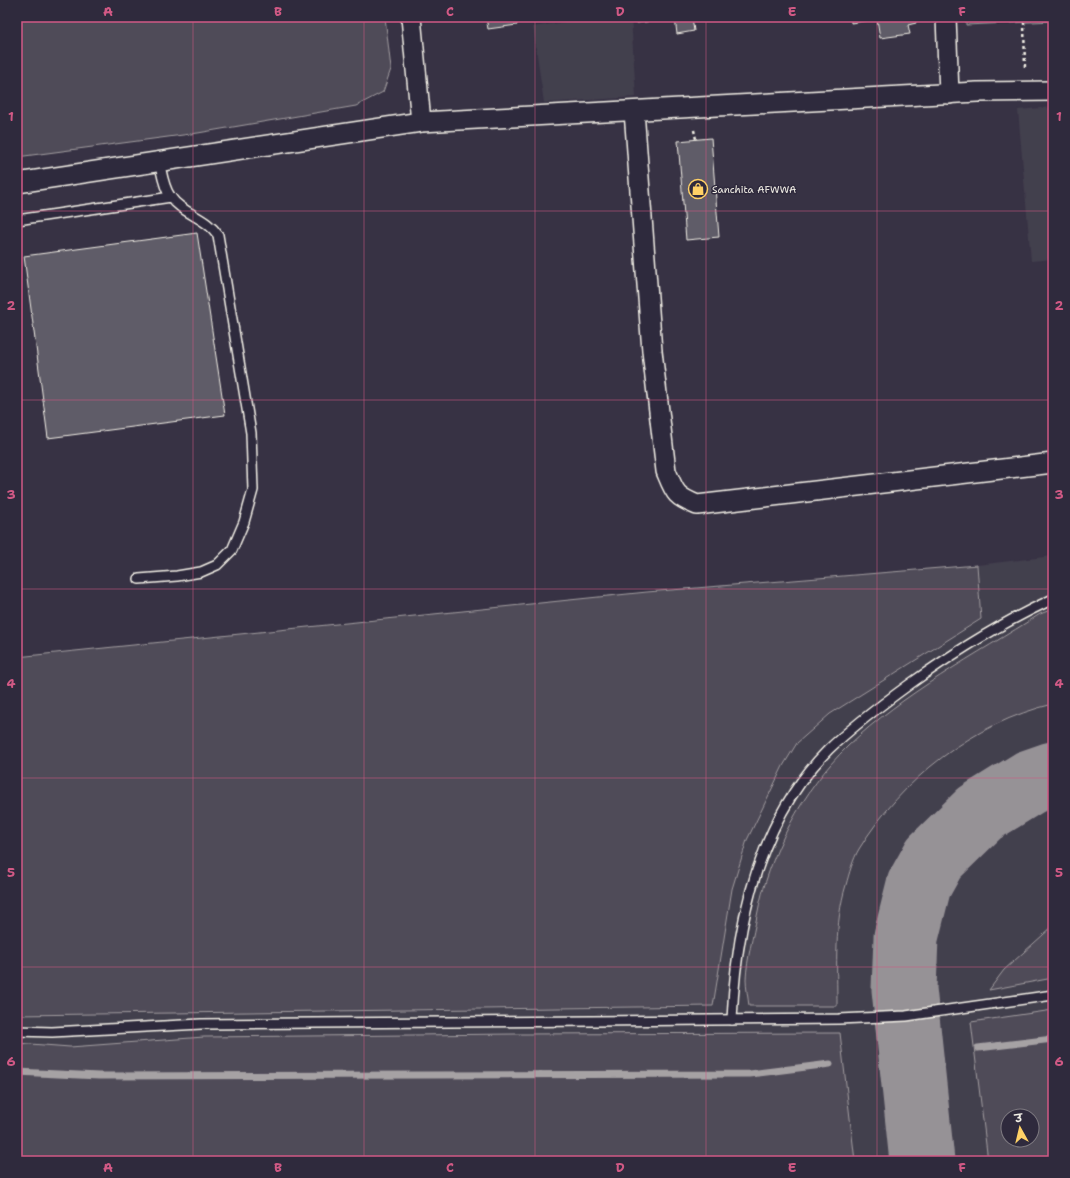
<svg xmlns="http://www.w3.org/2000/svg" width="1070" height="1178" font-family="'Shantell Sans','Playpen Sans Deva',sans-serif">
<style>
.built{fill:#433f4e;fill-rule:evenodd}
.green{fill:#504b59;stroke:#a29ea0;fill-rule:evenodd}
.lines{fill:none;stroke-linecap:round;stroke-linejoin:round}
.stream{stroke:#a6a2a4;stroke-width:7}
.taxiway{stroke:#969296;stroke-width:65}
.building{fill:#5f5c67;stroke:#f4f1e8}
.lane-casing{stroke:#f4f1e8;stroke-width:12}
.street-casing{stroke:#f4f1e8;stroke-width:22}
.path{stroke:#f4f1e8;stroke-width:2.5;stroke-dasharray:3 3;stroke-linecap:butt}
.lane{stroke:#2f2a3d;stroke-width:9}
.street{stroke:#2f2a3d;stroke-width:19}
.grid{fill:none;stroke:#d15985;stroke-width:1;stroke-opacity:0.55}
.labels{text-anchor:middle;stroke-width:3;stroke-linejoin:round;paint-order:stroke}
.poi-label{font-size:10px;fill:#f4f1e8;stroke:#2f2a3d;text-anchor:start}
.neatline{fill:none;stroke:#d15985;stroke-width:1.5}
.grid-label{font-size:13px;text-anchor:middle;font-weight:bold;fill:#d15985}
</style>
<rect width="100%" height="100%" fill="#373244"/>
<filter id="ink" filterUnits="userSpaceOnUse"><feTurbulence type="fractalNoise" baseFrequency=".025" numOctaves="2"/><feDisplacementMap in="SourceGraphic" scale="8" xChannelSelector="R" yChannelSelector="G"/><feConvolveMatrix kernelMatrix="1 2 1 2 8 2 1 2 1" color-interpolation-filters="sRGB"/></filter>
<g filter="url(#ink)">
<g class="built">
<path d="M596,17H631L636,97L544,103L533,27Z"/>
<path d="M1053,107V259L1031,261L1018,110Z"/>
<path d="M1053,556V1161H17V1015L713,1006L732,889L747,840L783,766L797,743L830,714L981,619L977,565ZM1008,1116H1032V1140H1008Z"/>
</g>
<g class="green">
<path d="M17,17H385L391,69L383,92L356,106L198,133L17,157Z"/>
<path d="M966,17H1053V21L966,25Z"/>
<path d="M977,565L981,619L830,714L797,743L783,766L747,840L732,889L713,1006L17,1015V657L647,592Z"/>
<path d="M1053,609V704C973,723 902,779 859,849C853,859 849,874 846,885C834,924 837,966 837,1006H749C748,997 746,988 746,979C747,958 753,937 757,916C768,856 803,789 848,746C903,693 976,655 1040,614Z"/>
<path d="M1053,926V978L989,990L1004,970Z"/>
<path d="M1053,1010V1161H988L971,1022ZM1008,1116H1032V1140H1008Z"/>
<path d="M840,1033L855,1161H17V1043L70,1047L204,1037L516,1034Z"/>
</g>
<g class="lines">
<g class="stream">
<path d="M978,1048L1053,1039"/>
<path d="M17,1072L99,1076L750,1074L830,1064"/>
</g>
<path class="taxiway" d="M922,1161L904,989L906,937L919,885L934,858L980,813L1030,782L1053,774"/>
</g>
<g class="building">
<path d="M486,17H516L517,25L488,29Z"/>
<path d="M636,17H692L694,31L677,34L675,18L637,23Z"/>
<path d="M851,17H920L921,18L915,19L916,23L908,25L910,34L880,38L877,19L851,23Z"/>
<path d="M711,138L719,237L686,240L678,141Z"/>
<path d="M197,233L225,415L48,438L24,256Z"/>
</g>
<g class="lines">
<defs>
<g id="lane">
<path d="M17,220L171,197"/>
<path d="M139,579L177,576L201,572L217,565L232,550L244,522L253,490L251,433L218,235C206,217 182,214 170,196C163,186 162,173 159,161"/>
<path d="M732,1020C736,923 758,821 828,750C854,725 881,705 910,684C955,652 1003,622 1053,599"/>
<path d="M17,1031L52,1032L201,1024L839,1019L906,1016L1053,995"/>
</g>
<g id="street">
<path d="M411,17L421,122"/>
<path d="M946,17L949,94"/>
<path d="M634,111L652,351L666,471C675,493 675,496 697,505L1053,463"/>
<path d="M17,183L421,122L977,92L1053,91"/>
</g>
</defs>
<use href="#lane" class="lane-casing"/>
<use href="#street" class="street-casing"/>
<g class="path">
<path d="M1024,22L1025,70"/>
<path d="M694,130L696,139"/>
</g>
<use href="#lane" class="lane"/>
<use href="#street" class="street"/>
</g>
</g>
<path class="grid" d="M193,17V1161M364,17V1161M535,17V1161M706,17V1161M877,17V1161M17,211H1053M17,400H1053M17,589H1053M17,778H1053M17,967H1053"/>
<defs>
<symbol id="shop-ring" viewBox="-11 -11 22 22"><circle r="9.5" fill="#2f2a3d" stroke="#ffd166" stroke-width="1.5"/><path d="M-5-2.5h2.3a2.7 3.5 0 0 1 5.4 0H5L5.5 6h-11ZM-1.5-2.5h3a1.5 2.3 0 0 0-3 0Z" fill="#ffd166"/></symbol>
</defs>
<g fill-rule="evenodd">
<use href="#shop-ring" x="687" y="178" width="22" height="22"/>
</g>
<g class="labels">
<g class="poi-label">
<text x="712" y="193">Sanchita AFWWA</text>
</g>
</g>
<rect width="1070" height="1178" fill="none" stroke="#2f2a3d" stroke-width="44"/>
<g transform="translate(1020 1128) rotate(352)"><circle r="19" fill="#2f2a3d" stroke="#7e7a81"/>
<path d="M0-3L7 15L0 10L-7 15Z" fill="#ffd166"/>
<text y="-6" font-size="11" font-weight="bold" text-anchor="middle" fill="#f4f1e8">उ</text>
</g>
<rect x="22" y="22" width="1026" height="1134" class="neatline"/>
<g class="grid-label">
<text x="108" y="16">A</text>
<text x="278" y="16">B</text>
<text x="450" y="16">C</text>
<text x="620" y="16">D</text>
<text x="792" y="16">E</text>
<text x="962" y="16">F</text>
<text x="11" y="121">1</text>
<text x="1059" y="121">1</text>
<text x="11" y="310">2</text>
<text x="1059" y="310">2</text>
<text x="11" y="499">3</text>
<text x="1059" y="499">3</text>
<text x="11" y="688">4</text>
<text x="1059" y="688">4</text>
<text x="11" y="877">5</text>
<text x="1059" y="877">5</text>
<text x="11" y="1066">6</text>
<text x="1059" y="1066">6</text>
<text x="108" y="1172">A</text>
<text x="278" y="1172">B</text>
<text x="450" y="1172">C</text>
<text x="620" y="1172">D</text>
<text x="792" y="1172">E</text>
<text x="962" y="1172">F</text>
</g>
</svg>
